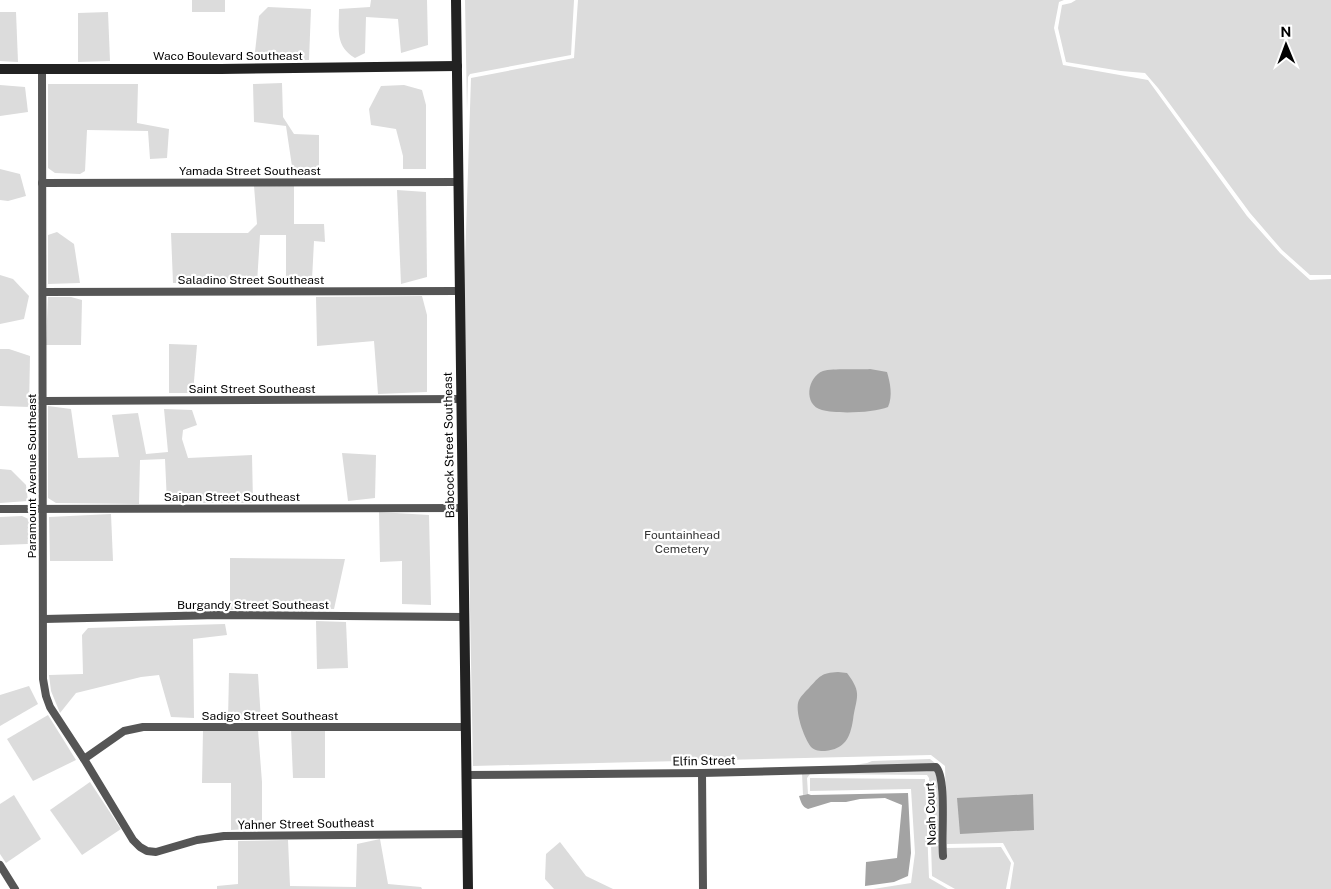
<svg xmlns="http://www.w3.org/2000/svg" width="1331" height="889" font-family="'Public Sans',sans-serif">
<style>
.green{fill:#dcdcdc}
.water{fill:#a3a3a3}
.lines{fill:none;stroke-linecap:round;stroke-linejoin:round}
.street{stroke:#555;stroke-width:8}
.secondary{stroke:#222;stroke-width:10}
.labels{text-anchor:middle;stroke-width:4.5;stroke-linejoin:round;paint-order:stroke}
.street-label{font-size:12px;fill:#000;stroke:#fff}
.park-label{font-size:12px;fill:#333;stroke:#fff}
</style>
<rect width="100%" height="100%" fill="#fff"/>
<g class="green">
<rect x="192" y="0" width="33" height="12"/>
<path d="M371,0H427L428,45L401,53L398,19L366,17L365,53L355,58C335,46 339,30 339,9L370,7Z"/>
<path d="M465,0H574L571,55L470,74L468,77L467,111Z"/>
<path d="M578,0H1064L1059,2L1054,28L1063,65L1148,80L1247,216L1280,253L1310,280L1331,279V889H1010L1014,863L1003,843L947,844L945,766L931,755L473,766L464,294L471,78L574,58Z"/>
<path d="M1076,0H1331V275H1310L1282,250L1250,213L1158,88L1145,73L1121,71L1066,62L1058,28L1062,5L1071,3Z"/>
<path d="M268,7L311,9L309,60L254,61L259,16Z"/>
<path d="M0,12H16L18,62L0,61Z"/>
<path d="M108,12L110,61L78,62V13Z"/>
<path d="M282,83L283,117L294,134L319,135V174L293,173L286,126L254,122L253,84Z"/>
<path d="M48,84H138L137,123L169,129L167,158L150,159L148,131L87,130L85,171L80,174L55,173L48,168Z"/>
<path d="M0,85L25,87L28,112L0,116Z"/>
<path d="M404,85L422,90L426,105V169H403V156L396,129L371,125L369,109L381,86Z"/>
<path d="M0,169L20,174L26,196L8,201L0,200Z"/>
<path d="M294,184V224H324L325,242L314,241L312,280L286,281V235H260L257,283H173L171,233H248L257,224L254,186Z"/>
<path d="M397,190L426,192L427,277L401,284Z"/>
<path d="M57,232L74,244L80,283L48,284V235Z"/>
<path d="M0,275L13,279L29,296L24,319L0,324Z"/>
<path d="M422,296L427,315V392L378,394L374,341L317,346L316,297Z"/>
<path d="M48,297H71L82,300L81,345H46Z"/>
<path d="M169,344L197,345L193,393H169Z"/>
<path d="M0,349H9L30,356L29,407L0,406Z"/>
<path d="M48,406L71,409L78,458L119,457L112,415L138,413L146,454L168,452L164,409L192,410L197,425L183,430L182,439L188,458L252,455L253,503H167L165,459L140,460L139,504L56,503L48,498Z"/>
<path d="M342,453L376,455L375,498L348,501Z"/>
<path d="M0,469L11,470L26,485L28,501L0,503Z"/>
<path d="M379,512L429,515L431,605L402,604V561L380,562Z"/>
<path d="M111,514L113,561H50L49,517Z"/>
<path d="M22,516L33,521L28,544L0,545V517Z"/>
<path d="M230,558L345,559L334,609L230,610Z"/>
<path d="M316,621L346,622L348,668L317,669Z"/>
<path d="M225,624L227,635L193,639L194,718L171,717L159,675L141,677L76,693L60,713L51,691L49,675L83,674L82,635L88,628Z"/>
<path d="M229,673L258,674L261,721L228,720Z"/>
<path d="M29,686L38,704L0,726V695Z"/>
<path d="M48,715L76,760L33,781L7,739Z"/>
<path d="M291,729L325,730V778H293Z"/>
<path d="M203,730H258L262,782V828L231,830V783H202Z"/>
<path d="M930,759L941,768L944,845L947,848L1001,847L1011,863L1006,889H955L932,876L929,778L927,775L810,774L807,778L808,794L803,795L802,773L867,763L872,761Z"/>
<path d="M810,778L925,779L929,878L948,889H873L911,883L915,853L911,789L810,791Z"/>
<path d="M90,782L121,829L82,855L50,810Z"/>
<path d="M14,795L41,839L6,863L0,854V804Z"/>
<path d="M380,839L388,884L421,887L422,889H217V886L238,884V841L288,840L290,886L356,887L357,844Z"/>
<path d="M560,842L586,876L613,889H554L545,879L546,854Z"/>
</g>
<g class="water">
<path d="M870,369L887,372C890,382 893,396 888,407C874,413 836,414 822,410C803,405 807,377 823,371C833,368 859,370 870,369Z"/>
<path d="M838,672L847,673C863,694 856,697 853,720C850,738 845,749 825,751C820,751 815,751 811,747C804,738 794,710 799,700C801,696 806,691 809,688C820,676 821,673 838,672Z"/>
<path d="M908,793L911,853L908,876L894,882L865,886L866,862L897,858L902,805L885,798L860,799L846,802H831L808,809C802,807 801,802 799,796L808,794L811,795Z"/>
<path d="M1033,794L1034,830L960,834L957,798Z"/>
</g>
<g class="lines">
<g class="street">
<path d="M42,69L43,679L46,696L50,707L84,759L133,840L140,847L147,851L156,852L197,840L224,836L468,834"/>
<path d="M42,183L458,182"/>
<path d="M43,292L459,291"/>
<path d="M43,401L461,399"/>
<path d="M0,509L463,508"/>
<path d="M44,619L218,615L463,617"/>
<path d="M84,759L124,731L143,727H465"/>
<path d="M702,773L703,889"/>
<path d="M466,775L702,773L936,767C947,778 941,837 943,856"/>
<path d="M0,865L15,889"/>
</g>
<g class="secondary">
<path d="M456,0L468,889"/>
<path d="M0,69H221L457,66"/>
</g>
</g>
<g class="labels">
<g class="street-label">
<text x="228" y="60">Waco Boulevard Southeast</text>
<text x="250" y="175">Yamada Street Southeast</text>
<text x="251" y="284">Saladino Street Southeast</text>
<text x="252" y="393">Saint Street Southeast</text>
<text transform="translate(449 445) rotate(-91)" y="4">Babcock Street Southeast</text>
<text transform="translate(32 476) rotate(-90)" y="4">Paramount Avenue Southeast</text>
<text x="232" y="501">Saipan Street Southeast</text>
<text x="253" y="609">Burgandy Street Southeast</text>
<text x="270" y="720">Sadigo Street Southeast</text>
<text transform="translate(704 761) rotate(-1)" y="4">Elfin Street</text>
<text transform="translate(931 814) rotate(-92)" y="4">Noah Court</text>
<text transform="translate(306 824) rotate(-1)" y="4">Yahner Street Southeast</text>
</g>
<g class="park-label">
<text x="682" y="539">Fountainhead<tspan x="682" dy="14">Cemetery</tspan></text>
</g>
</g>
<g transform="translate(1286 45) rotate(359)" stroke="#ffffff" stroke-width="4" paint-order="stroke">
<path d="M0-4L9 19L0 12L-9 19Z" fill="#000000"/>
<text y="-8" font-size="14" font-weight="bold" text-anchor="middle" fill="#000000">N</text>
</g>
</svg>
